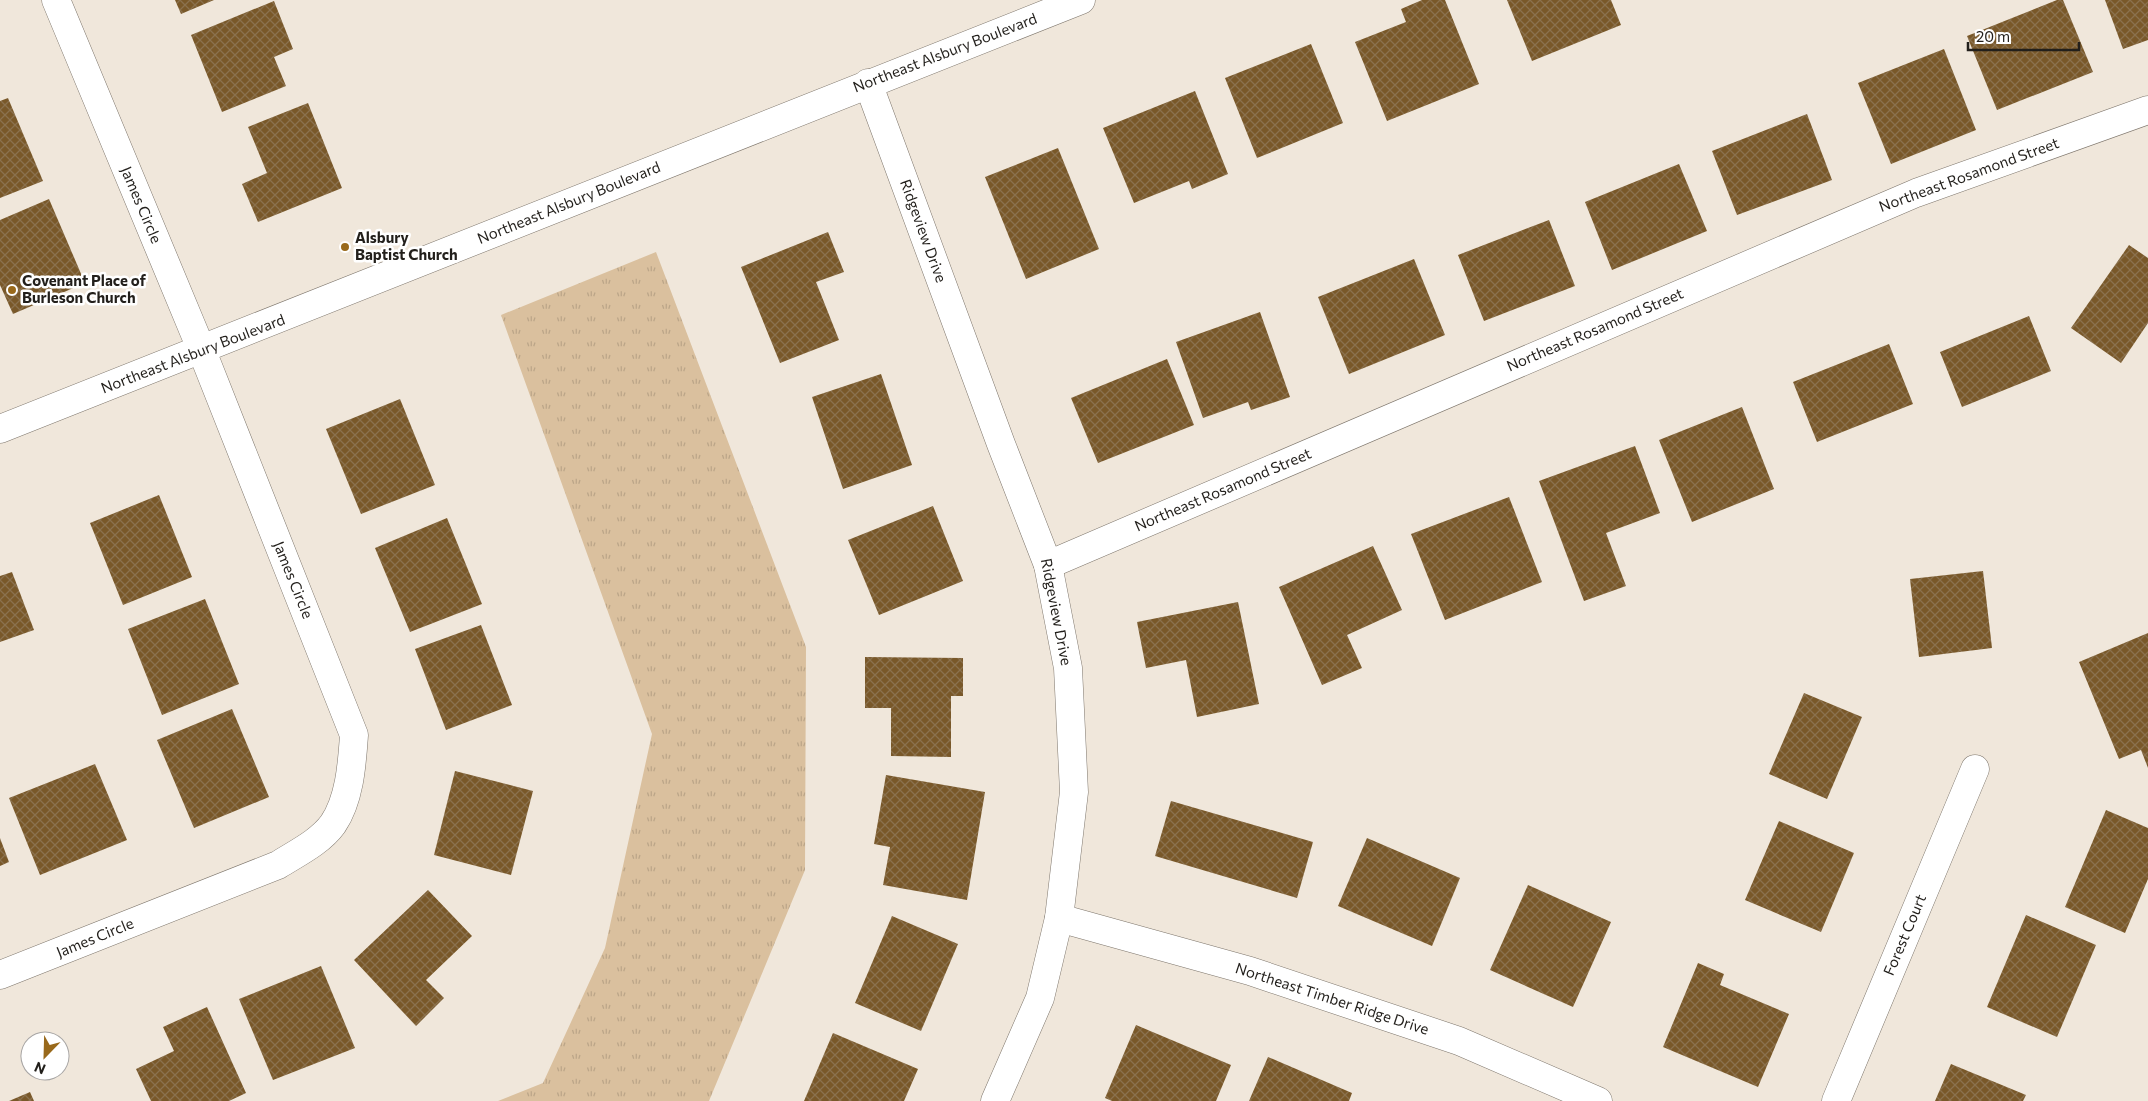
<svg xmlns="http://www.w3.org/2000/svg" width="2148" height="1101" font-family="Commissioner,sans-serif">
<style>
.grass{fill:url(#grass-tufts)}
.building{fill:url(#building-cross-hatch)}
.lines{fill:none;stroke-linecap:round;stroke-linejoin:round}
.street-casing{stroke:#7e766c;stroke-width:29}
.secondary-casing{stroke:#7e766c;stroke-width:29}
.street{stroke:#fff;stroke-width:28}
.secondary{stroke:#fff;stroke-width:28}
.poi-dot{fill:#99691b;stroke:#fff;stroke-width:2}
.labels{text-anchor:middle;stroke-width:5;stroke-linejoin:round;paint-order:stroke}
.street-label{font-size:15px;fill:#221f1b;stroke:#fff}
.poi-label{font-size:15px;font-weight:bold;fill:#221f1b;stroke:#fff;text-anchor:start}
</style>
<defs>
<pattern id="grass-tufts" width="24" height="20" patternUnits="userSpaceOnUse" patternTransform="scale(1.25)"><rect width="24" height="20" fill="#dac09e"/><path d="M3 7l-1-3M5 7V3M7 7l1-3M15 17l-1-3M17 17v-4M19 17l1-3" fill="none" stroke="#bba588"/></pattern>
<pattern id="building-cross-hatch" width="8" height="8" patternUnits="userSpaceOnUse" patternTransform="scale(1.25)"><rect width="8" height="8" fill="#795829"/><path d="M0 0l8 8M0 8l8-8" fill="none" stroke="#8a714e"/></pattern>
</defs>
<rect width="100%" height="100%" fill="#f0e7db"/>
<path class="grass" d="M656,252L806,647L805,870L709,1101H498L543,1083L605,948L652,734L501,315Z"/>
<g class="building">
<path d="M175,0H214L181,14Z"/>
<path d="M1422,0H1445L1479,84L1387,121L1355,42L1406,22L1401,9Z"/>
<path d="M1507,0H1611L1621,25L1532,61Z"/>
<path d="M2057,0H2063L2093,72L1997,110L1967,36Z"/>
<path d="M2105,0H2148V40L2123,49Z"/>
<path d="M274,1L293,49L274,57L286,86L222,112L191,35Z"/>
<path d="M1311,44L1343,123L1257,158L1225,78Z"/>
<path d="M1944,49L1976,130L1891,164L1858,83Z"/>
<path d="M1195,91L1228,174L1192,189L1189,181L1134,203L1103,128Z"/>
<path d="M8,98L43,181L0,198V101Z"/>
<path d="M308,103L342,188L258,222L242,184L267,173L248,127Z"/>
<path d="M1807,114L1832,180L1737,215L1712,151Z"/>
<path d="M1058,148L1099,249L1026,279L985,177Z"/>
<path d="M1679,164L1707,231L1612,270L1585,202Z"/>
<path d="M49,199L85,283L13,314L0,285V220Z"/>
<path d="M1549,220L1575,286L1484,321L1458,255Z"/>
<path d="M828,232L844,272L816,282L839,340L780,363L741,267Z"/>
<path d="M2129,245L2148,258V323L2121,363L2071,328Z"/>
<path d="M1414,259L1445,335L1349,374L1318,297Z"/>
<path d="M1260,312L1290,397L1251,410L1248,402L1203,418L1176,342Z"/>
<path d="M2029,316L2051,371L1962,407L1940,352Z"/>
<path d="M1889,344L1913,404L1817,442L1793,382Z"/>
<path d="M1167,359L1194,425L1098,463L1071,398Z"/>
<path d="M881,374L912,465L843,489L812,397Z"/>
<path d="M400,399L435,485L361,514L326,429Z"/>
<path d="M1742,407L1774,489L1692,522L1659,440Z"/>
<path d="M1635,446L1660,513L1606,533L1626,586L1584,601L1539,481Z"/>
<path d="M159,495L192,577L123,605L90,523Z"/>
<path d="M1509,497L1542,582L1445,620L1411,534Z"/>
<path d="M933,506L963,581L879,615L848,540Z"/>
<path d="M447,518L482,604L410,632L375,548Z"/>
<path d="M1373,546L1402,610L1347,635L1362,668L1322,685L1279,587Z"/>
<path d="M1983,571L1992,648L1919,657L1910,579Z"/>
<path d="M12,572L34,630L0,642V576Z"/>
<path d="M205,599L239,684L162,715L128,629Z"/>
<path d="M1238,602L1259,704L1197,717L1186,660L1146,668L1137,622Z"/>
<path d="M481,625L512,705L446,730L415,649Z"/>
<path d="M2148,633V768L2141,750L2119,759L2079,662Z"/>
<path d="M865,657L963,658V696H951V757L891,756V708H865Z"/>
<path d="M1804,693L1862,717L1827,799L1769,774Z"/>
<path d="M232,709L269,797L194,828L157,740Z"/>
<path d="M95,764L127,840L40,875L9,798Z"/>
<path d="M455,771L533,791L511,875L434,855Z"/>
<path d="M886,775L985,792L967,900L883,885L890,847L874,844Z"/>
<path d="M1171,801L1313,842L1297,898L1155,856Z"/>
<path d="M2106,810L2148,828V879L2125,933L2065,907Z"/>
<path d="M1779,821L1854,853L1821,932L1745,900Z"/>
<path d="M0,838L9,862L0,866Z"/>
<path d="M1367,838L1460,878L1432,946L1338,906Z"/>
<path d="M1528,885L1611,922L1573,1007L1490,970Z"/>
<path d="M428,890L472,936L426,980L444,998L416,1026L354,960Z"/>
<path d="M2026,915L2096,945L2057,1037L1987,1007Z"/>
<path d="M892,916L958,944L921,1031L855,1003Z"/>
<path d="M1698,963L1724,974L1720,985L1789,1014L1758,1087L1663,1047Z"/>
<path d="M321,966L355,1048L273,1080L239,999Z"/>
<path d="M207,1007L246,1093L229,1101H151L136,1069L174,1051L163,1027Z"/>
<path d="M1136,1025L1231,1065L1216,1101H1112L1105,1098Z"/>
<path d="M833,1033L918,1069L904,1101H804Z"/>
<path d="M1268,1057L1352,1093L1349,1101H1249Z"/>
<path d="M1951,1064L2026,1095L2023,1101H1935Z"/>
<path d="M30,1092L34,1101H9Z"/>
</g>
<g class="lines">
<defs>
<g id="street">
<path d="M868,83L1001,444L1048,565L1068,668L1074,792L1059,918L1040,998L995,1101"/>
<path d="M1048,565L1916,193L2148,110"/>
<path d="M1059,918L1250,971L1459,1041L1598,1101"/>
<path d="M0,975L278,865C297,853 320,842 333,824C350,799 352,763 354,735L202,351L56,0"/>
<path d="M1836,1101L1975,769"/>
</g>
<path id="secondary" d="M0,429C362,289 720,140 1081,0"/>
</defs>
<use href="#street" class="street-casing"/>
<use href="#secondary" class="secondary-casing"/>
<use href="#street" class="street"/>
<use href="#secondary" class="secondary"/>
</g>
<g class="poi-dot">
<circle cx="345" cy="247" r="5"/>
<circle cx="12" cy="290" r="5"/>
</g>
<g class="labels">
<g class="street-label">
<text transform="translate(945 53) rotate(-21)" y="5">Northeast Alsbury Boulevard</text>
<text transform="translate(1969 175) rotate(-20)" y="5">Northeast Rosamond Street</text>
<text transform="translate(569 203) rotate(-22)" y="5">Northeast Alsbury Boulevard</text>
<text transform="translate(141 205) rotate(67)" y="5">James Circle</text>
<text transform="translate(923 231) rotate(70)" y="5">Ridgeview Drive</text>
<text transform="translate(1595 330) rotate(-23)" y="5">Northeast Rosamond Street</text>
<text transform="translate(193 354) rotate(-21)" y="5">Northeast Alsbury Boulevard</text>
<text transform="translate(1223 490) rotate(-23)" y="5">Northeast Rosamond Street</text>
<text transform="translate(293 580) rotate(68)" y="5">James Circle</text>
<text transform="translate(1056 612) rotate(79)" y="5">Ridgeview Drive</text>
<text transform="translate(1905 935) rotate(-67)" y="5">Forest Court</text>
<text transform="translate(95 938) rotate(-22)" y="5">James Circle</text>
<text transform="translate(1332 999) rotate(18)" y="5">Northeast Timber Ridge Drive</text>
</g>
<g class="poi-label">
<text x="355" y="243">Alsbury<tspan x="355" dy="17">Baptist Church</tspan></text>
<text x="22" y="286">Covenant Place of<tspan x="22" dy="17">Burleson Church</tspan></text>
</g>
</g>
<g transform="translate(45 1056) rotate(203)"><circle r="24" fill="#ffffff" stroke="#a7a5a4"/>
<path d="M0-4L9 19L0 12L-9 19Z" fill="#99691b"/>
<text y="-8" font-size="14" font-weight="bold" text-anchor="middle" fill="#221f1b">N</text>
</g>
<path d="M1968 42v8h111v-8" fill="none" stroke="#221f1b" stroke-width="2.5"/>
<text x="1976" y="42" font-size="15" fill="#221f1b" stroke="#ffffff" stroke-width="4" paint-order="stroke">20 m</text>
</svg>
